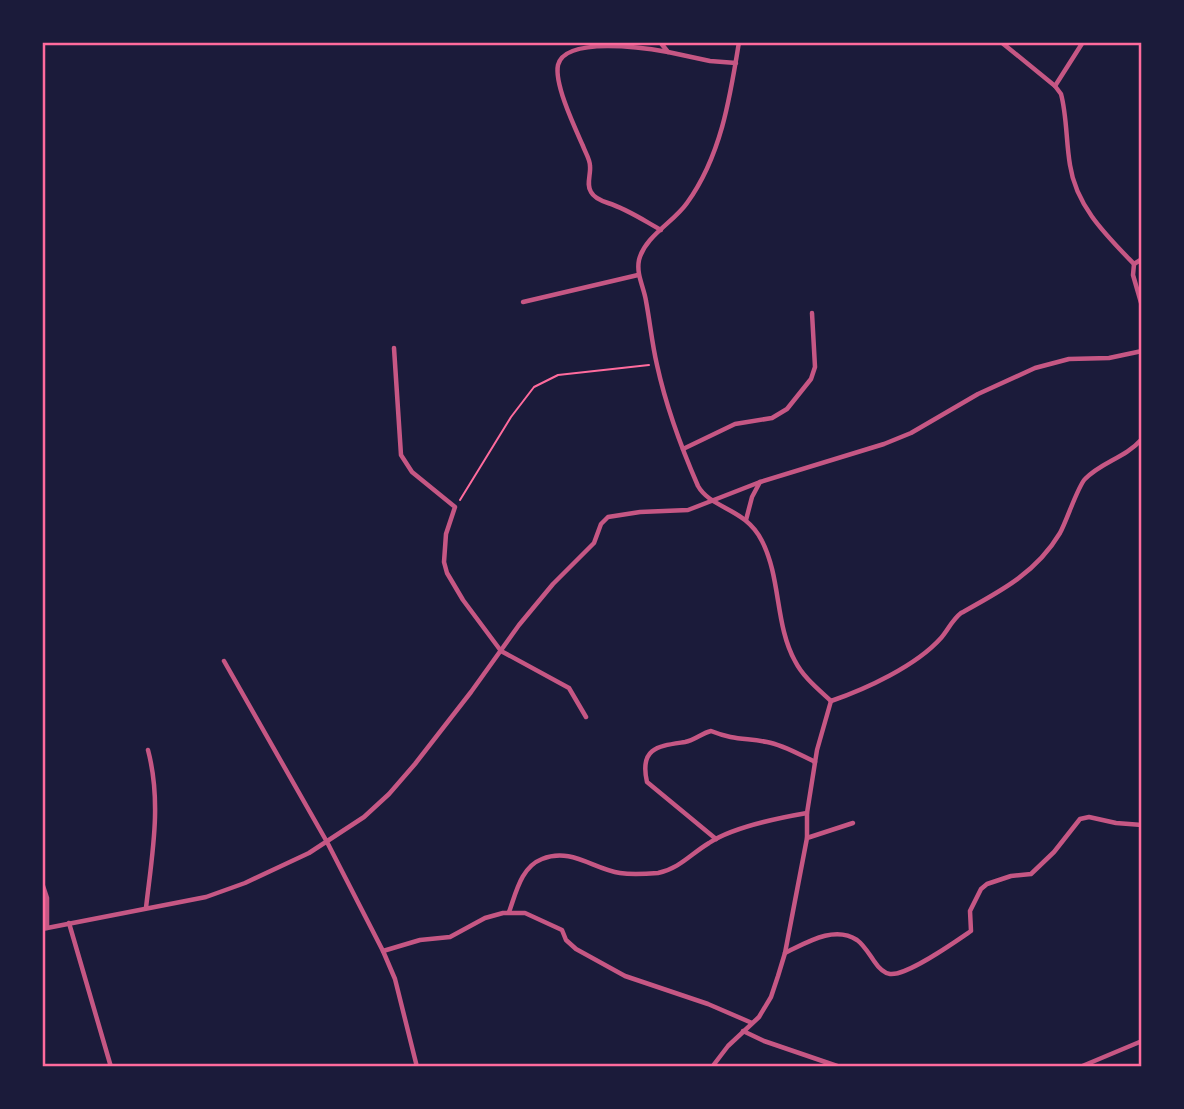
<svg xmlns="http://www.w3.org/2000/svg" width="1184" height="1109" font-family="Poppins,sans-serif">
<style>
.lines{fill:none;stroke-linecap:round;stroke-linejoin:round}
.path{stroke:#ff6b9d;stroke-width:2}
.minor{stroke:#c65784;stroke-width:4.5}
.neatline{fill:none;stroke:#ff6b9d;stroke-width:2.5}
</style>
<rect width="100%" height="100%" fill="#1b1b3a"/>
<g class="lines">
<path class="path" d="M460,500L511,417L534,387L558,375L649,365"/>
<g class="minor">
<path d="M660,42L668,52L710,61L736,63"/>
<path d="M739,42C730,98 721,156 687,203C674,222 645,236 639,260C636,275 644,287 646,301C650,322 652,344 657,365C666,406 681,447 698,486C711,509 746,508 762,541C781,578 775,625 795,661C803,677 818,689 831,701"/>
<path d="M1001,42L1055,86L1061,94C1067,116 1066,142 1070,165C1076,206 1106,235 1134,264"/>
<path d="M1055,86L1083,42"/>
<path d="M661,230C643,220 627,209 608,203C602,201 594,198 591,192C586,185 591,174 590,166C590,159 585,152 583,146C575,128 554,84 558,65C565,36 645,48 668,52"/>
<path d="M1134,264L1133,275L1142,306"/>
<path d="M1134,264L1142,259"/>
<path d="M523,302L638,275"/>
<path d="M394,348L401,455L412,472L455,507L446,534L444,562L447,573L463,600L501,651L569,688L586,717"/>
<path d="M683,449L735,424L772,418L787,409L811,379L815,367L812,313"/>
<path d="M746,520L752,497L760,482"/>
<path d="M224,661L327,842L383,951L395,979L417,1067"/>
<path d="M831,701C866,689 916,666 941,638C948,630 952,620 961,613C1001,591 1036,573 1060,533C1067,520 1078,486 1085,479C1101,462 1125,458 1142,439"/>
<path d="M807,838L853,823"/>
<path d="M716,839L647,782C639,747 659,746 685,742C695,740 702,733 711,731C733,740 746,738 767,742C784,745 800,755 815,762"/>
<path d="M42,883L47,898V928"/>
<path d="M146,908C152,855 162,803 148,750"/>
<path d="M509,912C516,893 521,867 542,859C571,847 593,869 620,873C632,875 646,874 658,873C679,869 692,853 709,843C733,827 778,818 807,813"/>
<path d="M69,923L111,1067"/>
<path d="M42,929L206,897L245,883L309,853L364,817L389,794L415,764L471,692L519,625L553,584L594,543L601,524L608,517L640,512L688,510L760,482L884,444L911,433L978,394L1035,368L1069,359L1109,358L1142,351"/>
<path d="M383,951L420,940L450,937L485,918L503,913H525L562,930L566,940L576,949L625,976L708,1004L752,1023"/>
<path d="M785,953C806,943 834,925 857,940C864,945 869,954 874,961C878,967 883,973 890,974C907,976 955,942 971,931L970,911L981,889L987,884L1011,876L1031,874L1054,852L1080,819L1089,817L1116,823L1142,825"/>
<path d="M743,1031L764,1041L840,1067"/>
<path d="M712,1067L728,1046L759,1017L771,997L778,976L785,953L807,838V813L817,750L831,701"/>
<path d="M1080,1067L1142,1041"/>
</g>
</g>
<rect width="1184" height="1109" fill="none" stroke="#1b1b3a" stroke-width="88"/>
<rect x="44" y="44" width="1096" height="1021" class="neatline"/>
</svg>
